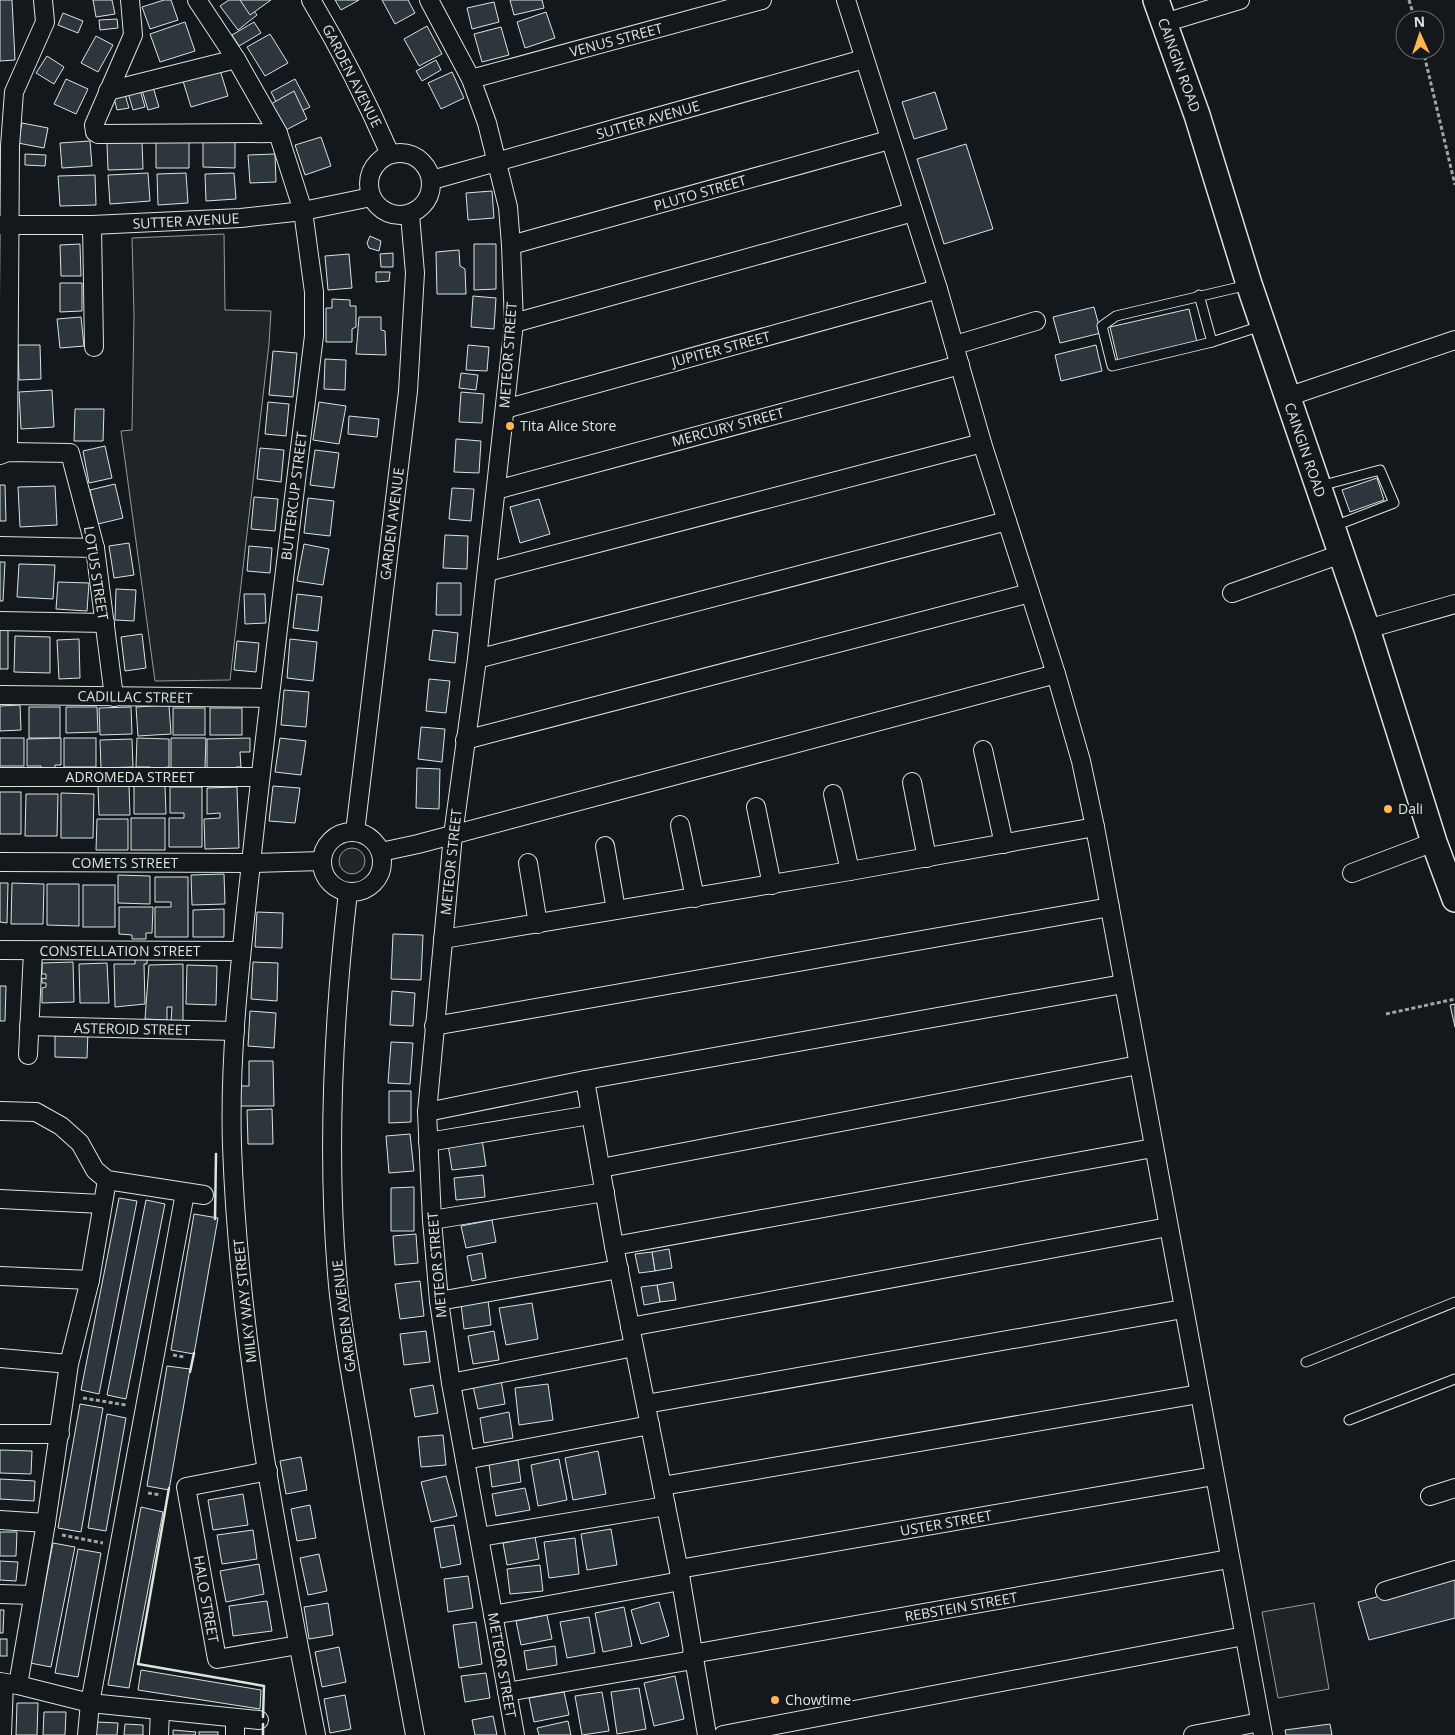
<svg xmlns="http://www.w3.org/2000/svg" width="1455" height="1735" font-family="'Open Sans',sans-serif">
<style>
.green{fill:#202428;stroke:#939e99}
.building{fill:#2c363c;stroke:#d8e6dc}
.lines{fill:none;stroke-linecap:round;stroke-linejoin:round}
.lane-casing{stroke:#d8e6dc;stroke-width:11}
.street-casing{stroke:#d8e6dc;stroke-width:20}
.secondary-casing{stroke:#d8e6dc;stroke-width:28}
.path{stroke:#9da8a2;stroke-width:3;stroke-dasharray:4 2.5;stroke-linecap:butt}
.lane{stroke:#14181c;stroke-width:9}
.street{stroke:#14181c;stroke-width:18}
.secondary{stroke:#14181c;stroke-width:25}
.wall{stroke:#d8e6dc;stroke-width:2.5}
.poi-dot{fill:#ffb74d;stroke:#14181c;stroke-width:2}
.labels{text-anchor:middle;stroke-width:4;stroke-linejoin:round;paint-order:stroke}
.street-label{font-size:14px;fill:#d8e6dc;stroke:#14181c}
.poi-label{font-size:14px;fill:#d8e6dc;stroke:#14181c;text-anchor:start}
</style>
<rect width="100%" height="100%" fill="#14181c"/>
<g class="green">
<path d="M224,234L225,310L271,311L269,344L230,680L155,681L121,431L132,430L134,316L132,238Z"/>
<circle cx="352" cy="861" r="13"/>
<path d="M1314,1603L1329,1689L1278,1698L1262,1612Z"/>
</g>
<g class="building">
<path d="M0,0H12L15,60L0,61Z"/>
<path d="M93,0H112L115,14L96,17Z"/>
<path d="M164,0H171L178,20L150,29L142,7Z"/>
<path d="M229,0H246L257,15L238,30L220,6Z"/>
<path d="M240,0H271L250,15Z"/>
<path d="M335,0H359L341,10Z"/>
<path d="M382,0H408L415,13L395,24Z"/>
<path d="M510,0H542L544,8L514,15Z"/>
<path d="M494,2L499,22L472,29L467,8Z"/>
<path d="M546,12L555,38L525,48L517,22Z"/>
<path d="M63,13L83,21L78,33L58,25Z"/>
<path d="M117,19L118,28L100,30L99,20Z"/>
<path d="M185,22L195,51L160,62L150,34Z"/>
<path d="M254,22L261,33L239,46L232,35Z"/>
<path d="M427,26L442,54L419,66L404,39Z"/>
<path d="M501,27L509,55L482,62L474,34Z"/>
<path d="M270,34L288,63L265,76L247,47Z"/>
<path d="M96,36L113,45L98,72L81,63Z"/>
<path d="M47,56L64,67L54,84L36,73Z"/>
<path d="M436,60L441,70L422,81L416,71Z"/>
<path d="M220,70L228,96L191,107L183,81Z"/>
<path d="M452,72L464,98L441,109L428,83Z"/>
<path d="M66,79L88,89L76,114L54,104Z"/>
<path d="M295,79L310,107L285,119L271,92Z"/>
<path d="M153,87L159,107L148,110L142,90Z"/>
<path d="M140,90L145,107L133,110L128,93Z"/>
<path d="M124,91L129,108L117,110L113,94Z"/>
<path d="M294,91L307,119L284,131L271,104Z"/>
<path d="M935,92L947,129L914,139L902,102Z"/>
<path d="M22,123L48,128L44,148L18,143Z"/>
<path d="M321,137L331,166L305,175L295,145Z"/>
<path d="M203,140H235V168L203,167Z"/>
<path d="M90,141L92,166L62,168L60,143Z"/>
<path d="M189,141V168H156V142Z"/>
<path d="M142,142L143,169L108,170L107,143Z"/>
<path d="M966,144L993,229L944,244L917,159Z"/>
<path d="M25,154L46,155L45,166L25,165Z"/>
<path d="M275,154L276,182L250,183L248,155Z"/>
<path d="M148,173L150,201L110,204L108,175Z"/>
<path d="M186,173L188,203L158,205L157,174Z"/>
<path d="M234,173L236,199L206,201L205,174Z"/>
<path d="M95,175L96,205L60,206L58,176Z"/>
<path d="M492,191L494,218L468,220L466,193Z"/>
<path d="M370,236L381,241L379,251L369,248L367,243Z"/>
<path d="M80,244L81,276H61L60,245Z"/>
<path d="M474,244H496V289L474,290Z"/>
<path d="M459,250L460,266L465,269L466,294H437L436,252Z"/>
<path d="M393,253V267H381L380,254Z"/>
<path d="M349,254L352,288L328,290L325,256Z"/>
<path d="M376,272H390L389,281L376,282Z"/>
<path d="M60,283H82V311L60,312Z"/>
<path d="M473,296L496,298L494,329L471,327Z"/>
<path d="M332,299L350,300V306H356V327L352,329V342H326V308H332Z"/>
<path d="M1094,307L1101,333L1060,343L1053,317Z"/>
<path d="M1189,309L1197,342L1118,361L1110,327Z"/>
<path d="M81,317L84,346L60,348L57,319Z"/>
<path d="M359,317H381V330L385,331L386,355L356,354Z"/>
<path d="M18,345H40L41,379L19,380Z"/>
<path d="M468,345L489,347L487,371L466,370Z"/>
<path d="M1096,345L1102,371L1061,381L1055,355Z"/>
<path d="M273,351L297,353L293,397L269,395Z"/>
<path d="M325,359L346,360L345,390L324,389Z"/>
<path d="M461,373L478,375L476,390L459,388Z"/>
<path d="M52,390L54,427L21,429L19,392Z"/>
<path d="M461,392L484,394L482,423L459,422Z"/>
<path d="M268,402L289,404L286,436L265,434Z"/>
<path d="M319,402L346,406L339,444L313,440Z"/>
<path d="M75,409H104L103,441H74Z"/>
<path d="M349,416L379,419L377,437L348,434Z"/>
<path d="M456,439L481,441L479,473L454,472Z"/>
<path d="M105,446L112,478L89,483L83,451Z"/>
<path d="M260,448L284,450L281,482L257,479Z"/>
<path d="M315,450L339,453L334,488L310,485Z"/>
<path d="M1377,478L1384,500L1350,512L1342,490Z"/>
<path d="M115,484L123,518L98,524L90,490Z"/>
<path d="M0,485H5L6,521H0Z"/>
<path d="M55,486L57,525L20,527L18,487Z"/>
<path d="M452,488L474,489L471,521L449,519Z"/>
<path d="M254,497L278,499L275,531L251,529Z"/>
<path d="M308,498L334,501L330,536L304,533Z"/>
<path d="M539,499L550,534L520,543L510,507Z"/>
<path d="M445,535L468,536L467,569L443,568Z"/>
<path d="M129,543L134,575L114,578L109,546Z"/>
<path d="M304,544L329,549L323,585L297,581Z"/>
<path d="M249,546L272,548L270,573L247,571Z"/>
<path d="M0,562H5L3,601H0Z"/>
<path d="M19,564L55,565L53,599L17,597Z"/>
<path d="M58,582L89,583L87,611L56,609Z"/>
<path d="M437,583H461V615H436Z"/>
<path d="M116,589L136,590L134,621L115,620Z"/>
<path d="M244,594H265L266,623L245,624Z"/>
<path d="M297,594L322,597L318,631L293,628Z"/>
<path d="M8,628V669H0V629Z"/>
<path d="M433,630L458,633L455,663L429,660Z"/>
<path d="M142,634L146,668L125,671L121,637Z"/>
<path d="M15,636L50,637V673L14,672Z"/>
<path d="M79,639L80,678L59,679L57,640Z"/>
<path d="M290,639L317,642L313,681L287,678Z"/>
<path d="M237,641L259,643L256,672L234,670Z"/>
<path d="M429,679L450,681L446,713L426,711Z"/>
<path d="M284,690L309,692L306,727L281,725Z"/>
<path d="M20,705L21,730L0,731V706Z"/>
<path d="M169,705L171,734L138,736L136,707Z"/>
<rect x="29" y="707" width="31" height="31"/>
<path d="M66,707H97L98,732L66,733Z"/>
<path d="M131,707L132,734L100,735L99,708Z"/>
<rect x="173" y="708" width="32" height="27"/>
<rect x="210" y="708" width="32" height="27"/>
<path d="M421,727L445,729L442,762L418,759Z"/>
<rect x="0" y="738" width="24" height="28"/>
<path d="M61,738V765H55V770L41,771V766H27V739Z"/>
<rect x="64" y="738" width="32" height="29"/>
<path d="M137,738L169,739V767L160,768V772H149L150,767H136Z"/>
<path d="M171,738H206L205,768H186V771H171Z"/>
<path d="M250,738V752H240L241,767H236V772L207,768V739Z"/>
<path d="M280,738L306,741L301,775L275,772Z"/>
<path d="M132,739L133,767L101,768L100,740Z"/>
<path d="M417,768L440,769L439,809L416,808Z"/>
<path d="M98,786H129L130,815H99Z"/>
<path d="M134,786H165L166,814H134Z"/>
<path d="M273,786L300,788L295,823L269,821Z"/>
<path d="M170,787H202V847H169V818H184V813H170Z"/>
<path d="M237,787L239,848L205,849L204,819L220,818V813L207,814V788Z"/>
<rect x="0" y="792" width="21" height="42"/>
<path d="M61,793L94,794L93,838H61Z"/>
<path d="M26,794H58L57,836H25Z"/>
<rect x="131" y="818" width="34" height="32"/>
<path d="M97,819H128V850H96Z"/>
<path d="M224,874L225,904L192,905L191,875Z"/>
<path d="M118,875L150,876V904L118,903Z"/>
<path d="M155,877H188V937H155V907H171V902H155Z"/>
<path d="M0,883H8L7,923L0,922Z"/>
<path d="M12,883L44,884L43,924H11Z"/>
<path d="M47,884H79V926L47,925Z"/>
<rect x="83" y="885" width="32" height="42"/>
<path d="M119,907H153L152,933H146V939H132V935L119,934Z"/>
<path d="M224,909V937H193V910Z"/>
<path d="M257,912L283,913L282,948L255,947Z"/>
<path d="M393,934L423,935L421,980L391,979Z"/>
<path d="M147,956V964H144L145,1004L115,1007L114,964H135V957Z"/>
<path d="M73,962L74,1002L42,1003V988L46,987V983H42V978L46,979V974H42V963Z"/>
<path d="M253,962L278,963L277,1001L251,999Z"/>
<path d="M107,963L109,1003H80L79,964Z"/>
<path d="M183,964V1022L171,1021L172,1007H167V1020L145,1019L149,965Z"/>
<path d="M187,965L217,966L216,1005L186,1004Z"/>
<path d="M0,986H6L5,1021H0Z"/>
<path d="M392,991L415,993L413,1026L390,1025Z"/>
<path d="M1455,1004V1027L1450,1005Z"/>
<path d="M250,1011L276,1013L274,1048L248,1046Z"/>
<path d="M55,1032H88L87,1058L55,1057Z"/>
<path d="M391,1042L413,1043L410,1084L388,1083Z"/>
<path d="M249,1061H273L274,1106H240V1086H249Z"/>
<path d="M389,1091H411V1122L389,1123Z"/>
<path d="M272,1109L273,1144H248L247,1110Z"/>
<path d="M410,1134L414,1171L389,1173L386,1136Z"/>
<path d="M482,1139L486,1166L452,1170L448,1144Z"/>
<path d="M483,1175L485,1197L456,1200L454,1178Z"/>
<path d="M414,1187V1231H391V1188Z"/>
<path d="M119,1198L137,1201L99,1394L81,1390Z"/>
<path d="M146,1200L165,1204L126,1399L107,1395Z"/>
<path d="M194,1214L218,1218L194,1354L171,1350Z"/>
<path d="M492,1220L496,1242L466,1248L461,1226Z"/>
<path d="M416,1234L418,1263L395,1265L393,1236Z"/>
<path d="M669,1249L672,1268L655,1271L652,1252Z"/>
<path d="M652,1252L655,1271L639,1273L635,1254Z"/>
<path d="M482,1253L486,1278L472,1281L467,1256Z"/>
<path d="M420,1281L424,1316L400,1319L395,1284Z"/>
<path d="M673,1282L676,1300L660,1302L657,1285Z"/>
<path d="M657,1285L660,1302L644,1305L641,1287Z"/>
<path d="M488,1300L491,1325L464,1329L461,1304Z"/>
<path d="M532,1303L538,1339L506,1345L499,1308Z"/>
<path d="M426,1331L430,1362L404,1365L400,1334Z"/>
<path d="M494,1331L499,1360L473,1364L468,1336Z"/>
<path d="M167,1366L190,1369L169,1490L147,1486Z"/>
<path d="M501,1380L505,1404L478,1409L473,1386Z"/>
<path d="M548,1384L553,1420L519,1425L515,1388Z"/>
<path d="M433,1385L438,1413L415,1417L410,1389Z"/>
<path d="M80,1404L103,1408L81,1532L58,1528Z"/>
<path d="M509,1412L513,1438L484,1443L480,1418Z"/>
<path d="M107,1414L126,1418L106,1531L88,1528Z"/>
<path d="M443,1435L446,1465L421,1467L418,1437Z"/>
<path d="M0,1450L32,1451L31,1474L0,1473Z"/>
<path d="M598,1451L606,1494L573,1500L565,1458Z"/>
<path d="M301,1457L307,1490L286,1494L280,1461Z"/>
<path d="M559,1459L567,1500L538,1506L531,1465Z"/>
<path d="M518,1460L521,1482L492,1487L489,1464Z"/>
<path d="M446,1476L457,1516L431,1522L421,1482Z"/>
<path d="M0,1479L35,1481L34,1501L0,1499Z"/>
<path d="M525,1488L530,1510L496,1516L492,1494Z"/>
<path d="M243,1494L248,1525L213,1530L208,1500Z"/>
<path d="M310,1505L316,1538L297,1541L291,1509Z"/>
<path d="M141,1507L163,1512L129,1688L108,1685Z"/>
<path d="M454,1525L461,1564L441,1568L434,1528Z"/>
<path d="M611,1529L617,1565L587,1570L581,1534Z"/>
<path d="M253,1530L257,1559L222,1564L217,1535Z"/>
<path d="M0,1532H17L16,1556H0Z"/>
<path d="M535,1537L539,1559L507,1565L503,1543Z"/>
<path d="M575,1538L579,1574L549,1578L544,1542Z"/>
<path d="M53,1543L75,1547L51,1667L30,1663Z"/>
<path d="M78,1549L101,1553L78,1677L55,1673Z"/>
<path d="M319,1554L327,1591L308,1595L300,1558Z"/>
<path d="M0,1561L18,1562L16,1581L0,1580Z"/>
<path d="M259,1564L264,1594L226,1602L220,1571Z"/>
<path d="M540,1565L543,1591L510,1594L507,1569Z"/>
<path d="M468,1576L473,1608L448,1612L444,1579Z"/>
<path d="M1455,1576V1618L1369,1640L1358,1602Z"/>
<path d="M267,1601L272,1631L233,1636L229,1606Z"/>
<path d="M659,1602L669,1636L641,1644L631,1610Z"/>
<path d="M328,1603L333,1635L309,1639L304,1607Z"/>
<path d="M624,1607L632,1646L603,1652L595,1613Z"/>
<path d="M0,1610H4L3,1633H0Z"/>
<path d="M547,1615L552,1639L521,1645L516,1621Z"/>
<path d="M589,1617L595,1653L567,1658L560,1622Z"/>
<path d="M476,1622L482,1664L459,1668L453,1625Z"/>
<rect x="0" y="1639" width="7" height="17"/>
<path d="M555,1646L557,1665L527,1670L524,1651Z"/>
<path d="M339,1647L346,1682L322,1687L315,1652Z"/>
<path d="M141,1670L261,1690L260,1709L138,1690Z"/>
<path d="M486,1673L490,1698L465,1702L461,1676Z"/>
<path d="M675,1676L684,1719L654,1726L644,1683Z"/>
<path d="M639,1688L646,1729L617,1734L611,1692Z"/>
<path d="M564,1692L569,1715L534,1722L529,1698Z"/>
<path d="M602,1692L609,1731L582,1735L575,1696Z"/>
<path d="M345,1695L351,1729L330,1733L324,1699Z"/>
<path d="M17,1703H38L37,1735H16Z"/>
<path d="M44,1712H66L65,1735H43Z"/>
<path d="M493,1716L497,1735H475L472,1720Z"/>
<path d="M568,1721L571,1735H539L537,1728Z"/>
<path d="M97,1722L118,1723L117,1735H96Z"/>
<path d="M125,1724L143,1725V1735H124Z"/>
<path d="M1330,1724L1332,1735H1286L1285,1730Z"/>
<path d="M173,1730L196,1732L195,1735H173Z"/>
<rect x="199" y="1732" width="19" height="3"/>
</g>
<g class="lines">
<defs>
<g id="lane">
<path d="M1199,295L1212,342L1112,366L1102,326L1116,316L1248,285"/>
<path d="M1212,342L1261,326"/>
<path d="M1320,486L1380,470L1394,503L1332,527"/>
<path d="M1306,1362L1455,1302"/>
<path d="M1349,1420L1455,1379"/>
</g>
<g id="street">
<path d="M130,0L133,35L94,125L95,132L98,134L278,133"/>
<path d="M197,0L236,59L278,133L303,211L314,292V336C292,512 270,687 251,863C241,957 229,1052 232,1146C239,1344 278,1541 316,1735"/>
<path d="M311,0C341,50 367,101 390,154"/>
<path d="M429,0L471,79L487,123L508,207L511,245L514,323L477,659L453,835L427,1112L432,1220L439,1301L451,1383L515,1735"/>
<path d="M846,0L938,289L982,443L1056,674L1081,761L1095,827L1263,1735"/>
<path d="M1164,23L1240,0"/>
<path d="M471,79L762,0"/>
<path d="M108,91L236,59"/>
<circle cx="400" cy="184" r="31"/>
<path d="M432,180L864,59"/>
<path d="M0,225H92L241,218L303,211L371,197"/>
<path d="M92,225L94,347"/>
<path d="M511,245L889,140"/>
<path d="M514,323L913,212"/>
<path d="M955,345L1036,321"/>
<path d="M1287,397L1455,340"/>
<path d="M505,409L938,289"/>
<path d="M8,452L10,146L14,92L45,22L43,0"/>
<path d="M0,455L8,452L70,453L95,548L114,697"/>
<path d="M496,490L960,365"/>
<path d="M0,546L95,548"/>
<path d="M487,572L982,443"/>
<path d="M1232,593L1341,554"/>
<path d="M0,621L105,623"/>
<path d="M1367,629L1455,604"/>
<path d="M477,659L1007,521"/>
<path d="M0,695L269,698"/>
<path d="M465,740L1030,593"/>
<path d="M983,750L1004,844"/>
<path d="M0,777H259"/>
<path d="M912,782L927,858"/>
<path d="M833,794L850,871"/>
<path d="M756,807L772,885"/>
<path d="M680,825L695,898"/>
<circle cx="352" cy="862" r="30"/>
<path d="M355,832L408,391L415,273L410,215"/>
<path d="M605,846L616,910"/>
<path d="M381,852L418,844L1056,674"/>
<path d="M0,862L251,863L322,861"/>
<path d="M528,863L538,924"/>
<path d="M1352,873L1434,842"/>
<path d="M348,892C333,1022 326,1154 338,1285C343,1338 354,1392 363,1445C379,1542 397,1638 415,1735"/>
<path d="M443,939L850,871L1095,827"/>
<path d="M0,950L241,951"/>
<path d="M29,1026L235,1031"/>
<path d="M434,1026L1110,907"/>
<path d="M28,1055L33,951"/>
<path d="M585,1080L614,1246L681,1581L707,1735"/>
<path d="M0,1111L36,1112L61,1126L80,1143L95,1170L107,1180L204,1195"/>
<path d="M427,1112L585,1080L1123,984"/>
<path d="M428,1142L590,1115"/>
<path d="M601,1168L1138,1065"/>
<path d="M0,1199L102,1204"/>
<path d="M432,1220L605,1192"/>
<path d="M614,1246L1153,1148"/>
<path d="M0,1276L90,1280"/>
<path d="M439,1301L619,1269"/>
<path d="M630,1327L1168,1227"/>
<path d="M0,1358L69,1364"/>
<path d="M451,1383L634,1347"/>
<path d="M646,1404L1183,1309"/>
<path d="M0,1434H60"/>
<path d="M465,1460L650,1425"/>
<path d="M268,1471L186,1487L217,1659L298,1645"/>
<path d="M662,1486L1199,1394"/>
<path d="M1430,1496L1455,1488"/>
<path d="M0,1520L46,1523"/>
<path d="M480,1537L666,1506"/>
<path d="M679,1569L1214,1476"/>
<path d="M1385,1591L1455,1570"/>
<path d="M0,1594L33,1595"/>
<path d="M493,1615L681,1581"/>
<path d="M692,1654L1229,1559"/>
<path d="M0,1682L18,1685L90,1703L259,1720"/>
<path d="M18,1685L46,1523L69,1364L90,1280L107,1180"/>
<path d="M507,1692L693,1660"/>
<path d="M2,1735L4,1683"/>
<path d="M87,1735L90,1703L185,1193"/>
<path d="M159,1735L160,1710"/>
<path d="M235,1735V1718"/>
<path d="M723,1735L1244,1636"/>
<path d="M1193,1735L1260,1722"/>
</g>
<path id="secondary" d="M1156,0L1197,115L1249,284L1367,629L1434,842L1455,899"/>
</defs>
<use href="#lane" class="lane-casing"/>
<use href="#street" class="street-casing"/>
<use href="#secondary" class="secondary-casing"/>
<g class="path">
<path d="M1409,0L1415,20"/>
<path d="M1423,50L1455,185"/>
<path d="M1386,1014L1455,999"/>
<path d="M173,1355L184,1357"/>
<path d="M83,1398L126,1405"/>
<path d="M148,1493L161,1495"/>
<path d="M62,1535L103,1543"/>
</g>
<use href="#lane" class="lane"/>
<use href="#street" class="street"/>
<use href="#secondary" class="secondary"/>
<g class="wall">
<path d="M215,1219L216,1154"/>
<path d="M190,1372L194,1353"/>
<path d="M169,1488L138,1664L264,1686L263,1717"/>
<path d="M263,1735V1724"/>
</g>
</g>
<g class="poi-dot">
<circle cx="510" cy="426" r="5"/>
<circle cx="1388" cy="809" r="5"/>
<circle cx="775" cy="1700" r="5"/>
</g>
<g class="labels">
<g class="street-label">
<text transform="translate(616 40) rotate(-15)" y="5">VENUS STREET</text>
<text transform="translate(1179 65) rotate(70)" y="5">CAINGIN ROAD</text>
<text transform="translate(352 76) rotate(63)" y="5">GARDEN AVENUE</text>
<text transform="translate(648 120) rotate(-16)" y="5">SUTTER AVENUE</text>
<text transform="translate(700 193) rotate(-16)" y="5">PLUTO STREET</text>
<text transform="translate(186 221) rotate(-3)" y="5">SUTTER AVENUE</text>
<text transform="translate(721 349) rotate(-15)" y="5">JUPITER STREET</text>
<text transform="translate(508 355) rotate(-86)" y="5">METEOR STREET</text>
<text transform="translate(728 427) rotate(-15)" y="5">MERCURY STREET</text>
<text transform="translate(1305 450) rotate(71)" y="5">CAINGIN ROAD</text>
<text transform="translate(294 496) rotate(-83)" y="5">BUTTERCUP STREET</text>
<text transform="translate(392 524) rotate(-83)" y="5">GARDEN AVENUE</text>
<text transform="translate(96 573) rotate(81)" y="5">LOTUS STREET</text>
<text transform="translate(135 697) rotate(1)" y="5">CADILLAC STREET</text>
<text x="130" y="782">ADROMEDA STREET</text>
<text transform="translate(451 862) rotate(-84)" y="5">METEOR STREET</text>
<text x="125" y="868">COMETS STREET</text>
<text x="120" y="956">CONSTELLATION STREET</text>
<text transform="translate(132 1029) rotate(1)" y="5">ASTEROID STREET</text>
<text transform="translate(437 1265) rotate(-95)" y="5">METEOR STREET</text>
<text transform="translate(245 1301) rotate(-96)" y="5">MILKY WAY STREET</text>
<text transform="translate(344 1316) rotate(-97)" y="5">GARDEN AVENUE</text>
<text transform="translate(946 1523) rotate(-10)" y="5">USTER STREET</text>
<text transform="translate(206 1599) rotate(80)" y="5">HALO STREET</text>
<text transform="translate(961 1607) rotate(-10)" y="5">REBSTEIN STREET</text>
<text transform="translate(502 1665) rotate(80)" y="5">METEOR STREET</text>
</g>
<g class="poi-label">
<text x="520" y="431">Tita Alice Store</text>
<text x="1398" y="814">Dali</text>
<text x="785" y="1705">Chowtime</text>
</g>
</g>
<g transform="translate(1420 35) rotate(357)"><circle r="24" fill="#14181c" stroke="#626a69"/>
<path d="M0-4L9 19L0 12L-9 19Z" fill="#ffb74d"/>
<text y="-8" font-size="14" font-weight="bold" text-anchor="middle" fill="#d8e6dc">N</text>
</g>
</svg>
